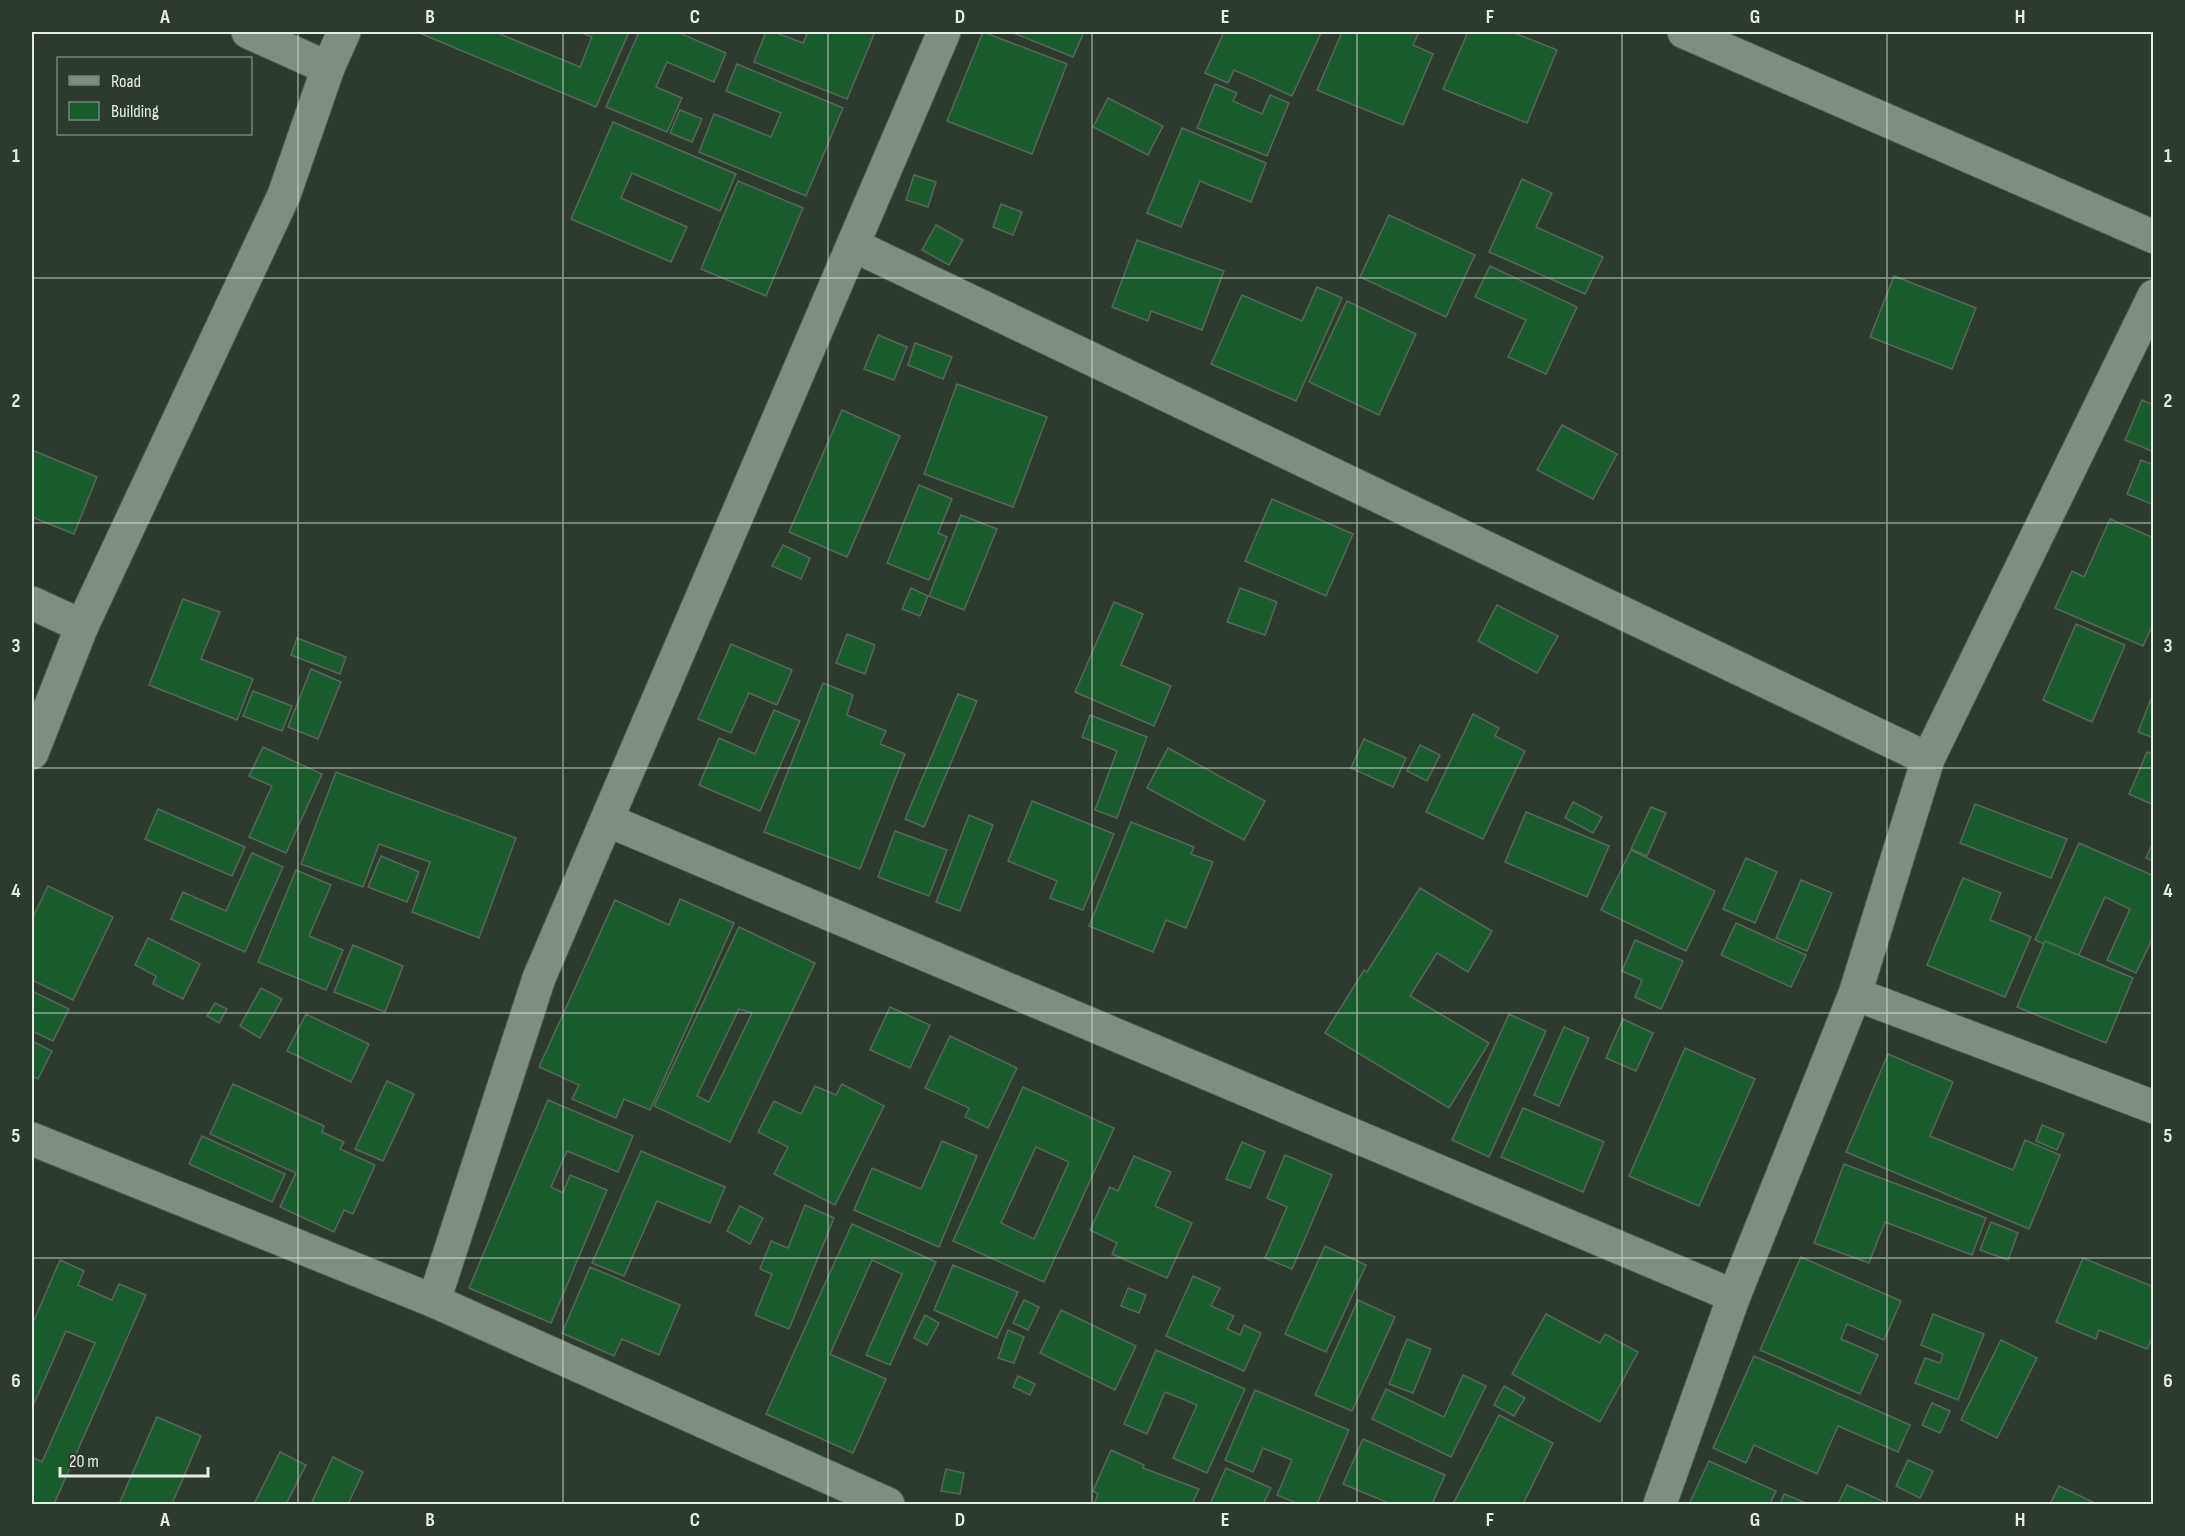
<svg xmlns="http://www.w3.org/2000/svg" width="2185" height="1536" font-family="'Sofia Sans Condensed',sans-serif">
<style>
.building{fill:#1a5b2d;stroke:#576659;stroke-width:1.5;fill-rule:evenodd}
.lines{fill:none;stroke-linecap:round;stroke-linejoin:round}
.minor-casing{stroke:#4b574d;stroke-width:35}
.minor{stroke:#7e8e80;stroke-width:33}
.grid{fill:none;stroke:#e4ede6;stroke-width:1.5;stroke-opacity:0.55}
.neatline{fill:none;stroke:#e4ede6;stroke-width:2}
.grid-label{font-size:20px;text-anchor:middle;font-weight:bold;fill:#e4ede6}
</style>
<rect width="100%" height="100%" fill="#2d3b2f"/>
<g class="building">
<path d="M417,32H495L580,67L592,37L579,32H629L596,107Z"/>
<path d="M639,32H677L726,53L714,82L667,62L656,87L682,98L667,132L606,107Z"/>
<path d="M766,32H774L803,43L808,32H875L847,99L754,62Z"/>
<path d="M983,32L1067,64L1032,154L947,121Z"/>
<path d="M1011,32H1084L1073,57Z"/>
<path d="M1224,32H1317L1321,33L1292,96L1234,70L1228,83L1205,73Z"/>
<path d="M1342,32H1419L1413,45L1433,54L1403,125L1317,90Z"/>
<path d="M1468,32H1512L1557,50L1527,123L1443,89Z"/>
<path d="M737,64L843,108L806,196L699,152L714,114L771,137L781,113L726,91Z"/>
<path d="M1215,84L1237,93L1233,101L1262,114L1270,95L1289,103L1267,156L1197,128Z"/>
<path d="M1108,98L1163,126L1148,155L1093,127Z"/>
<path d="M680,110L702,119L692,142L670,133Z"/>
<path d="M613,122L736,174L720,211L632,173L621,198L687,227L671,262L571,219Z"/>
<path d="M1182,128L1266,163L1251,202L1200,181L1181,227L1147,213Z"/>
<path d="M914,175L936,182L928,207L906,200Z"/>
<path d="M1522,179L1552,193L1536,227L1603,257L1585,294L1489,252Z"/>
<path d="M738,181L803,208L766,296L701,269Z"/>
<path d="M1001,204L1022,212L1013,235L993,227Z"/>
<path d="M1389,215L1475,255L1446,317L1360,277Z"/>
<path d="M936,225L963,240L949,265L922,250Z"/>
<path d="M1137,240L1224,271L1202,330L1151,311L1148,321L1112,307Z"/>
<path d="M1490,266L1577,307L1546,374L1508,357L1526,320L1475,297Z"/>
<path d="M1894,276L1976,308L1952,369L1870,337Z"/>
<path d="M1317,287L1342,298L1296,401L1211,364L1242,295L1302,321Z"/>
<path d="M1347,301L1416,334L1379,415L1309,382Z"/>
<path d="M878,335L907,347L894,380L864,369Z"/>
<path d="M915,343L952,357L943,379L908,365Z"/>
<path d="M957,384L1047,417L1013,507L924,474Z"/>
<path d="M2142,400L2154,405V452L2125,440Z"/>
<path d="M842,410L900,436L847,557L789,532Z"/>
<path d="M1562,425L1617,454L1593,499L1537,470Z"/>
<path d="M32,450L97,477L74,534L32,517Z"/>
<path d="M2141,460L2154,465V505L2127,494Z"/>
<path d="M919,485L952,499L938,533L947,537L929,580L887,563Z"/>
<path d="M1272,499L1353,534L1326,596L1245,561Z"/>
<path d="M961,515L997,529L964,610L929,596Z"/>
<path d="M2110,519L2154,538V622L2143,646L2055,608L2072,571L2084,577Z"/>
<path d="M783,545L810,558L801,579L772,566Z"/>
<path d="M911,588L928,596L920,616L902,609Z"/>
<path d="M1240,588L1277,602L1265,635L1227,622Z"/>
<path d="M183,599L220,612L201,659L253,679L237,720L149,685Z"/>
<path d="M1114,602L1143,614L1121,665L1171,686L1154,726L1075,692Z"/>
<path d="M1497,605L1558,636L1537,673L1478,641Z"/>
<path d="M2076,624L2125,645L2092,722L2043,700Z"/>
<path d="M847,634L875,645L865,674L836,663Z"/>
<path d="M297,638L346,657L340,674L291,655Z"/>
<path d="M731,644L792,670L777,705L749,693L731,733L698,719Z"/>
<path d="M311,669L341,682L318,739L288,727Z"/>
<path d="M823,683L853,695L847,715L886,731L880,744L905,754L860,869L764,832Z"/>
<path d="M253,691L292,706L282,731L243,716Z"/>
<path d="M958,694L977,701L924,827L905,819Z"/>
<path d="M2151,699L2154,700V738L2138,732Z"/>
<path d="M774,710L800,721L760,811L699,785L719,738L755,754Z"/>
<path d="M1473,714L1499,728L1495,736L1525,751L1483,839L1426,812Z"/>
<path d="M1090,715L1147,737L1117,818L1095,810L1117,751L1082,737Z"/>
<path d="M1364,739L1406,758L1393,787L1351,768Z"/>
<path d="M1420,745L1440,755L1427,781L1407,771Z"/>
<path d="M263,747L322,774L286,853L249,837L272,786L249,776Z"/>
<path d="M1168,748L1265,801L1244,840L1147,788Z"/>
<path d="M2147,752L2154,755V805L2129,794Z"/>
<path d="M336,772L516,838L479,938L412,912L430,862L379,844L363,887L301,864Z"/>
<path d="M1032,801L1114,834L1083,910L1050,898L1057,881L1008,861Z"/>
<path d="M1573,802L1602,817L1593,833L1565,818Z"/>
<path d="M1975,804L2067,839L2051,878L1960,843Z"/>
<path d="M1651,807L1666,813L1647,856L1631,849Z"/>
<path d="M158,809L245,847L232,876L145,839Z"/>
<path d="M1526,812L1609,846L1587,897L1505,862Z"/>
<path d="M969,815L993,825L960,911L936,902Z"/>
<path d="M1131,822L1194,847L1191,854L1213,862L1186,928L1166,920L1153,952L1089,926Z"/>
<path d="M895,831L947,850L929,896L878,877Z"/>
<path d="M2154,840V862L2146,858Z"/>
<path d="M2079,843L2154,876V935L2136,973L2107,960L2130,909L2105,897L2077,959L2035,940Z"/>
<path d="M1631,850L1715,891L1686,951L1601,910Z"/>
<path d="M252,853L283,867L245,952L171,919L183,892L226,911Z"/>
<path d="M381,856L419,872L407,902L368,887Z"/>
<path d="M1746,858L1777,872L1755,923L1723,909Z"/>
<path d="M296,870L331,885L309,936L343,950L326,990L258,962Z"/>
<path d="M1963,878L2001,893L1990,920L2031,937L2005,997L1927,965Z"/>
<path d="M1801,880L1832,893L1807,951L1776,938Z"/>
<path d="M48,886L113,917L73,1000L32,980V919Z"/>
<path d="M1420,888L1492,931L1468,972L1437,953L1410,996L1489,1043L1449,1108L1325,1033L1364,970L1367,972Z"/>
<path d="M680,899L734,923L650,1110L624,1099L616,1118L572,1099L579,1085L539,1067L615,900L669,925Z"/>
<path d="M1736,923L1806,955L1791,987L1721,955Z"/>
<path d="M739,927L815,963L730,1142L654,1106ZM739,1009L752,1013L709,1102L697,1096Z"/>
<path d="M148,938L200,964L183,999L153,984L156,976L135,965Z"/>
<path d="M1635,940L1683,961L1661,1009L1635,997L1642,980L1622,971Z"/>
<path d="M2045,941L2133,978L2106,1043L2017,1007Z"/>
<path d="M353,945L403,966L385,1012L334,992Z"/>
<path d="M261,988L282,999L260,1038L240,1026Z"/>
<path d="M32,991L69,1009L53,1041L32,1031Z"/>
<path d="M215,1003L227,1009L219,1023L207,1016Z"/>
<path d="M890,1007L930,1025L910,1068L870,1050Z"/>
<path d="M306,1014L369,1044L351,1082L287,1051Z"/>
<path d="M1509,1014L1546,1031L1489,1157L1452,1140Z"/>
<path d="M1623,1019L1653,1033L1636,1071L1606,1058Z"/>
<path d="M1564,1027L1589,1038L1559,1106L1534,1095Z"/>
<path d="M950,1036L1017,1068L988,1128L965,1117L969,1108L925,1088Z"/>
<path d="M32,1041L52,1051L38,1079L32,1076Z"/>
<path d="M1685,1048L1755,1079L1699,1206L1629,1176Z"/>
<path d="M1888,1054L1953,1082L1930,1136L2013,1170L2025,1140L2060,1155L2029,1229L1846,1152Z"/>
<path d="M387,1081L414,1094L383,1161L355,1149Z"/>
<path d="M233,1084L324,1126L322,1132L344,1142L340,1149L375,1165L353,1214L344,1210L334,1232L280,1207L296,1173L210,1134Z"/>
<path d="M842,1084L884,1106L835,1205L774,1174L788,1147L758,1132L774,1101L801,1114L815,1086L836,1095Z"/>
<path d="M1023,1087L1114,1128L1044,1282L953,1241ZM1036,1147L1069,1162L1034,1239L1001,1223Z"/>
<path d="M548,1100L633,1136L618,1172L567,1151L551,1187L563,1193L570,1175L607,1190L551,1323L469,1288Z"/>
<path d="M1523,1108L1604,1142L1583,1192L1501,1157Z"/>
<path d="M2042,1125L2064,1134L2057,1150L2036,1141Z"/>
<path d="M202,1136L285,1174L272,1202L189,1164Z"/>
<path d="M942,1141L977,1156L939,1247L854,1210L872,1168L921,1189Z"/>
<path d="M1242,1142L1265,1152L1250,1188L1226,1179Z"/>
<path d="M641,1151L725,1187L710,1223L657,1201L624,1276L592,1263Z"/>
<path d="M1285,1155L1332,1175L1292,1269L1265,1258L1287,1207L1267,1198Z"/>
<path d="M1134,1156L1171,1172L1155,1206L1192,1223L1167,1278L1112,1254L1117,1243L1090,1230L1110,1187L1118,1191Z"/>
<path d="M1844,1164L1986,1218L1972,1255L1885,1222L1869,1263L1814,1243Z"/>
<path d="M805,1205L834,1218L789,1329L755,1315L772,1274L760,1269L771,1241L788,1248Z"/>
<path d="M740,1206L763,1218L750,1244L727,1231Z"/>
<path d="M1991,1222L2018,1233L2008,1260L1980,1250Z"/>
<path d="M852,1224L936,1262L890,1365L866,1355L902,1274L872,1260L830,1354L886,1379L853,1453L766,1414Z"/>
<path d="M1325,1246L1366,1265L1326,1352L1285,1334Z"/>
<path d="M1801,1257L1901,1301L1884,1340L1847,1324L1841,1339L1878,1355L1860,1394L1760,1350Z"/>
<path d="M2083,1258L2154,1287V1334L2147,1349L2099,1330L2096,1339L2056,1322Z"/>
<path d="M60,1260L84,1271L78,1285L112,1300L119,1284L146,1295L54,1504H32V1457L42,1462L95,1343L66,1331L32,1408V1325Z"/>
<path d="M953,1265L1018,1292L997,1338L934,1310Z"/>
<path d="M590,1267L680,1305L659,1355L622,1339L614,1356L562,1333Z"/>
<path d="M1193,1276L1220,1288L1211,1306L1234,1316L1227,1329L1240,1335L1244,1325L1261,1333L1244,1371L1166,1336Z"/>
<path d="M1128,1288L1146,1295L1139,1313L1121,1306Z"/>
<path d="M1024,1300L1039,1307L1028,1330L1013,1323Z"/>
<path d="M1358,1300L1395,1317L1352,1411L1315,1395Z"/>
<path d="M1061,1310L1136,1346L1115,1390L1040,1353Z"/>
<path d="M1546,1314L1600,1343L1605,1334L1638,1352L1600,1422L1512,1374Z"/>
<path d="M1933,1314L1984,1334L1958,1400L1915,1383L1925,1358L1940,1363L1943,1354L1921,1345Z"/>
<path d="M925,1315L939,1323L927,1345L914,1338Z"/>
<path d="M1008,1330L1024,1337L1014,1363L998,1358Z"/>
<path d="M1407,1339L1431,1349L1413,1393L1389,1384Z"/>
<path d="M2001,1340L2037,1358L1997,1438L1961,1420Z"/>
<path d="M1156,1350L1245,1389L1207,1473L1173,1458L1197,1405L1165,1392L1147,1434L1124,1424Z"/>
<path d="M1754,1356L1910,1425L1898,1452L1838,1426L1817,1474L1754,1445L1746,1463L1713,1448Z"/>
<path d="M1463,1375L1486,1386L1451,1457L1372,1419L1386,1389L1444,1417Z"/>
<path d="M1018,1376L1035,1384L1030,1395L1013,1387Z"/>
<path d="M1504,1386L1525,1398L1514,1416L1494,1405Z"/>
<path d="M1255,1390L1349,1430L1317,1504H1299L1277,1495L1292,1460L1263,1448L1253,1472L1225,1460Z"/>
<path d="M1932,1403L1950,1411L1940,1433L1922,1425Z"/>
<path d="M1499,1415L1553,1443L1523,1504H1453Z"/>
<path d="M157,1417L201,1436L172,1504H119Z"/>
<path d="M1363,1439L1445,1475L1432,1504H1391L1343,1484Z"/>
<path d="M1111,1450L1144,1465L1143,1468L1199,1489L1192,1504H1094L1098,1494L1093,1491Z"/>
<path d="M280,1452L306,1465L286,1504H254Z"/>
<path d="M333,1457L363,1472L348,1504H311Z"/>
<path d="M1908,1460L1933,1471L1920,1498L1896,1486Z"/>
<path d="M1709,1461L1776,1491L1770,1504H1689Z"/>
<path d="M1226,1468L1271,1488L1263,1504H1210Z"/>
<path d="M946,1469L964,1473L960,1494L941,1491Z"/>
<path d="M1847,1485L1889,1504H1838Z"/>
<path d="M2059,1486L2097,1504H2050Z"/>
<path d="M1784,1494L1809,1504H1780Z"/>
</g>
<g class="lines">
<defs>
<g id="minor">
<path d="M248,32L328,68"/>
<path d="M1684,32L2154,237"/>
<path d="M853,245L1928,759"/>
<path d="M32,603L82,626L284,195L328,68L344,32"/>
<path d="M32,753L82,626"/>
<path d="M607,820L1734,1296"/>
<path d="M1855,994L2154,1107"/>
<path d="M32,1139L434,1301L888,1504"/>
<path d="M434,1301L539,978L944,32"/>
<path d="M1660,1504L1734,1296L1855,994L1928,759L2154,296"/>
</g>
</defs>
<use href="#minor" class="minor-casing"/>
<use href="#minor" class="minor"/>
</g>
<path class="grid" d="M298,32V1504M563,32V1504M828,32V1504M1092,32V1504M1357,32V1504M1622,32V1504M1887,32V1504M32,278H2154M32,523H2154M32,768H2154M32,1013H2154M32,1258H2154"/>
<rect width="2185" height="1536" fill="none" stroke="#2d3b2f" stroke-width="66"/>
<rect x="57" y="57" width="195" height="78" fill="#2d3b2f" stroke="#768278" stroke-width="1.5"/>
<rect x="69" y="76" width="30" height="9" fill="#7e8e80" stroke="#768278" stroke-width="1.5"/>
<text x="111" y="87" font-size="18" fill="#e4ede6">Road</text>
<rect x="69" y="102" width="30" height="18" fill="#1a5b2d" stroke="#768278" stroke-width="1.5"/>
<text x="111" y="117" font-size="18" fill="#e4ede6">Building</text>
<path d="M60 1467v9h148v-9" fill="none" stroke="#e4ede6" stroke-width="3"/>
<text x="69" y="1467" font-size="18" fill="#e4ede6" stroke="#2d3b2f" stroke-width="4.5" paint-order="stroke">20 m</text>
<rect x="33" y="33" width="2119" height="1470" class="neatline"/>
<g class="grid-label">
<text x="165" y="23">A</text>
<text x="430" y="23">B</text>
<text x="695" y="23">C</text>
<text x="960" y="23">D</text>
<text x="1225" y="23">E</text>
<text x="1490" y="23">F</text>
<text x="1755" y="23">G</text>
<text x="2020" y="23">H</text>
<text x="16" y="162">1</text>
<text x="2168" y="162">1</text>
<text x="16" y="407">2</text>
<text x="2168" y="407">2</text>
<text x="16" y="652">3</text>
<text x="2168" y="652">3</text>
<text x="16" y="897">4</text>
<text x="2168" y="897">4</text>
<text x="16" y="1142">5</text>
<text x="2168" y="1142">5</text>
<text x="16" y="1387">6</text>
<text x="2168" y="1387">6</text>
<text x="165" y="1526">A</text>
<text x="430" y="1526">B</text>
<text x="695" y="1526">C</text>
<text x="960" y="1526">D</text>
<text x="1225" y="1526">E</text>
<text x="1490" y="1526">F</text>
<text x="1755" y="1526">G</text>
<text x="2020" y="1526">H</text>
</g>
</svg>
